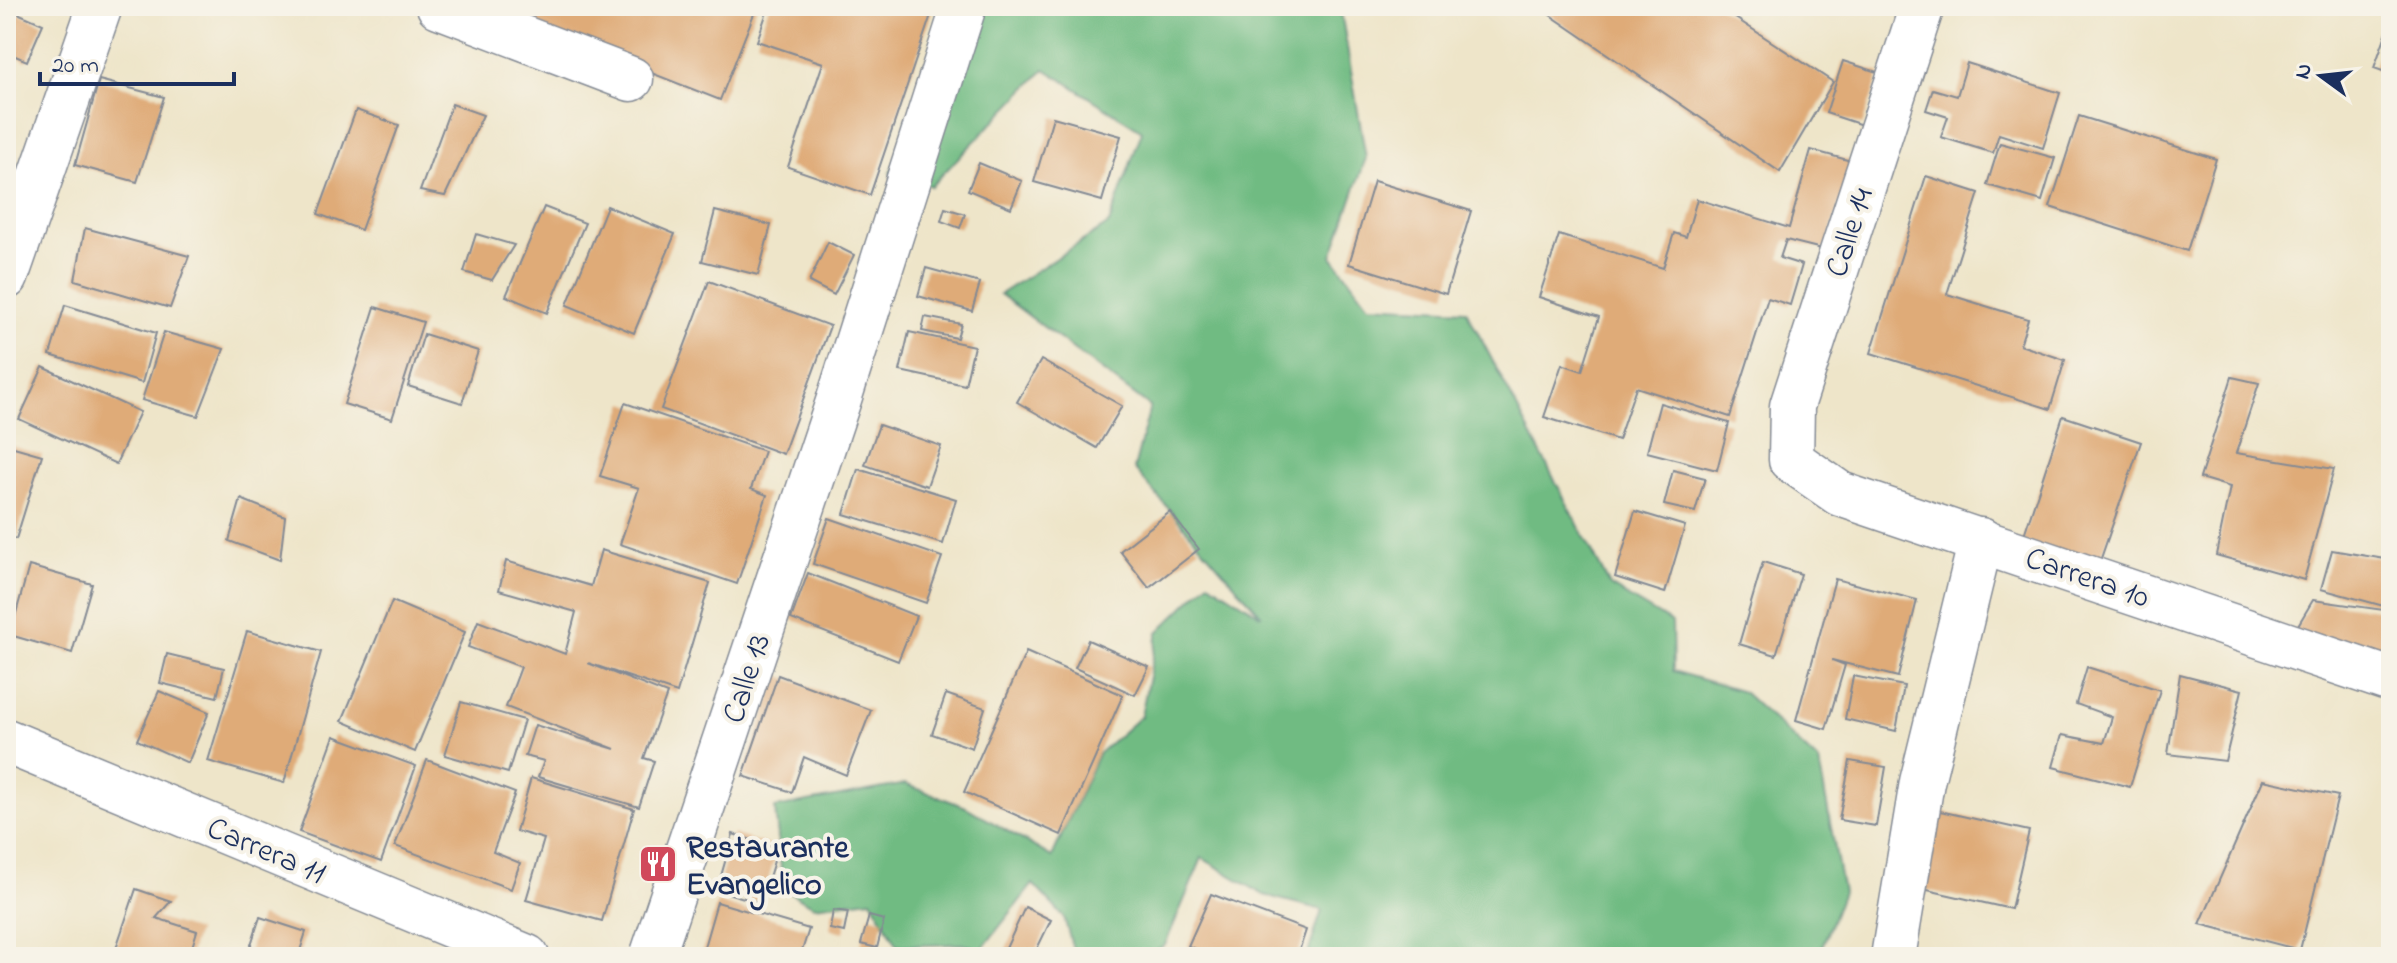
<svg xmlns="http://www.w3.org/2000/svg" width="2397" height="963" font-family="'Indie Flower',sans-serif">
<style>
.forest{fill:#70bb82;stroke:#467570;stroke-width:2}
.building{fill:#dfab78}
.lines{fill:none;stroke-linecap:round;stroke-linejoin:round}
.minor-casing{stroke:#848a94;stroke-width:47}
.minor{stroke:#fff;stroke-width:44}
.labels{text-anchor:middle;stroke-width:8;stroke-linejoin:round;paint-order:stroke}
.street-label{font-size:32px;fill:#1b2f5e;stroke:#f7f3e8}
.poi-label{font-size:32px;font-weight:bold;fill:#1b2f5e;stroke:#f7f3e8;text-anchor:start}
</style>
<rect width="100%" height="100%" fill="#f7f3e8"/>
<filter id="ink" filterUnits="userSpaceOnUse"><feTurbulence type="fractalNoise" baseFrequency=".0125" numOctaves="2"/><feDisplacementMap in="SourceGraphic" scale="16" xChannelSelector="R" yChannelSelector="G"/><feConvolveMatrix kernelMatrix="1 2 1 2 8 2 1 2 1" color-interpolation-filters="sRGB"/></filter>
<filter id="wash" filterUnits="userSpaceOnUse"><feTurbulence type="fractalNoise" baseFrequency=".006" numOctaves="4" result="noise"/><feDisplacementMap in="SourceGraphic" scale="32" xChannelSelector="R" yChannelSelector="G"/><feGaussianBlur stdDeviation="1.8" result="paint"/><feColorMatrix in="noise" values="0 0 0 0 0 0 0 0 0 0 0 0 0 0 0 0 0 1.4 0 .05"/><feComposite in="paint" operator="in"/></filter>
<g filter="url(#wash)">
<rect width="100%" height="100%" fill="#eee5c9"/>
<path class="forest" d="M938,6H1340L1366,158L1332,256L1369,305L1466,310L1610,586L1672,623L1673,671L1743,692L1819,762L1843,892L1818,957H1307L1322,910L1264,895L1202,858L1165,945L1145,957H1075L1064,917L1033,884L982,949L962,944L898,946L871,899L814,906L783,889L775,808L905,784L966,807L1052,857L1098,754L1141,716L1158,632L1209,582L1262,616L1134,469L1150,407L1000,294L1109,224L1142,131L1045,69L931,186L890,173L957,27Z"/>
<g id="blocks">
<g class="building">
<path d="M481,6H757L720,100Z"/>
<path d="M769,6H934L870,195L788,167L823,63L757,41Z"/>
<path d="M1537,6H1717L1833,82L1780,172Z"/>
<path d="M6,8L43,24L27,61L6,52Z"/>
<path d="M2391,20V74L2374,68Z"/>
<path d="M1843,61L1880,73L1862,125L1826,113Z"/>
<path d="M1967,63L2060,93L2043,148L1999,134L1993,153L1941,137L1948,117L1926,110L1933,89L1957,96Z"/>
<path d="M99,80L164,97L137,182L75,165Z"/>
<path d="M452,104L483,115L445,196L420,191Z"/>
<path d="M356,110L399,125L361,230L318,214Z"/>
<path d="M2079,116L2216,159L2187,251L2050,207Z"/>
<path d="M1053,117L1121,136L1102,201L1034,182Z"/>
<path d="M2000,143L2055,158L2042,201L1987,185Z"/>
<path d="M1811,150L1851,161L1826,250L1786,240L1780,258L1802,265L1790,305L1768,298L1730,417L1636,387L1618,440L1544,417L1562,364L1582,371L1599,317L1539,297L1559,235L1663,268L1674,233L1686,237L1697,199L1789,228Z"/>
<path d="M979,163L1022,181L1011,208L968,190Z"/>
<path d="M1926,176L1979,193L1947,294L2028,319L2020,345L2065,360L2050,409L1871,353Z"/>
<path d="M1374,181L1471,211L1446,294L1349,264Z"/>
<path d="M607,206L675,234L634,333L567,305Z"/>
<path d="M544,207L585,223L547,313L506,296Z"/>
<path d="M945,208L965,214L960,228L941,221Z"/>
<path d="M715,211L771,225L758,275L702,261Z"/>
<path d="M85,228L189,256L170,308L75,280Z"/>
<path d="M476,234L514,245L492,280L464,272Z"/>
<path d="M828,242L854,255L834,295L809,282Z"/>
<path d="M926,268L980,283L972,311L918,296Z"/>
<path d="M709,281L830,326L783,454L661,409Z"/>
<path d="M65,305L156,333L142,383L50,355Z"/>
<path d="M375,307L423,322L392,419L344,404Z"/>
<path d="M925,317L961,324L957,338L922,331Z"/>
<path d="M164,332L224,349L198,416L142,400Z"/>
<path d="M909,332L974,346L965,385L900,371Z"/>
<path d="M424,334L478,351L462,403L408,386Z"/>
<path d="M1041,360L1122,406L1097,448L1017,402Z"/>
<path d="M43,367L140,412L116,464L19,419Z"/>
<path d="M2232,377L2259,383L2236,453L2334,469L2304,580L2216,555L2230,487L2200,478Z"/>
<path d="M625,403L764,451L751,489L767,495L737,584L620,544L639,488L600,476Z"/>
<path d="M1660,403L1729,423L1717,470L1647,452Z"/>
<path d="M2063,416L2141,442L2098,567L2022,541Z"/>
<path d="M879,425L941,446L927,486L865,465Z"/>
<path d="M7,445L42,455L16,539L6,536Z"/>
<path d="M858,469L956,499L943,544L844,514Z"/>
<path d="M1673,470L1705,478L1695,512L1664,505Z"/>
<path d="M241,499L285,517L280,560L229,541Z"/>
<path d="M1635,511L1685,526L1665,593L1615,577Z"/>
<path d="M1170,512L1199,549L1149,588L1120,551Z"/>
<path d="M829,518L942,557L926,603L813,564Z"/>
<path d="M601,550L710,583L677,693L588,663L667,694L644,758L654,761L639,807L538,777L544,761L525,756L535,725L615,749L506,707L521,667L468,647L478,621L565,654L576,612L499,590L506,561L591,586Z"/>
<path d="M2332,550L2391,560V608L2321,589Z"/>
<path d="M1763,562L1801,574L1776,655L1739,644Z"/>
<path d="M29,566L92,584L72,653L10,635Z"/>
<path d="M808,573L916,616L898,661L791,619Z"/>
<path d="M1835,579L1917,600L1898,677L1832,660L1845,665L1826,729L1796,720Z"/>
<path d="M2313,600L2391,611V659L2294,632Z"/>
<path d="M392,601L465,632L415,752L342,721Z"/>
<path d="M247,631L321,652L284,783L208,761Z"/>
<path d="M1088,640L1149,667L1135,695L1075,668Z"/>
<path d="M1026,652L1123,695L1061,835L964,792Z"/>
<path d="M167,654L224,668L217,697L160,683Z"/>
<path d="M2087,667L2160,690L2130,787L2053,767L2062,735L2104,743L2112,717L2076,704Z"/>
<path d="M2180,674L2242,690L2225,761L2168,754Z"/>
<path d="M778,675L871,710L846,775L804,757L792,792L743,776Z"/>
<path d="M1853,676L1904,686L1896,731L1845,719Z"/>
<path d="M159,691L209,712L188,763L137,740Z"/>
<path d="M946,694L985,708L972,748L932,734Z"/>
<path d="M461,702L524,720L508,773L445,755Z"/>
<path d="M334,736L416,766L381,862L299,832Z"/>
<path d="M427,760L515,793L493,852L520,863L511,889L395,846Z"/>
<path d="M1850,761L1886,767L1876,826L1839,820Z"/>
<path d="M531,778L634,809L602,921L526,900L544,839L516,831Z"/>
<path d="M2263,780L2338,796L2300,950L2200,924Z"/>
<path d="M1931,809L2029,831L2011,909L1914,887Z"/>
<path d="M733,834L778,848L761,903L717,890Z"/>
<path d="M136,889L171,901L156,918L197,931L189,957H113Z"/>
<path d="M1211,894L1306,930L1297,957H1213L1188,946Z"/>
<path d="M717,902L809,929L800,957H713L702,954Z"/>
<path d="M1025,907L1051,920L1033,957H1002Z"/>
<path d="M833,910L848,912L844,932L830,929Z"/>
<path d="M869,916L884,920L877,948L861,944Z"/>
<path d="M260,917L306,932L298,957H247Z"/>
</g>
</g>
</g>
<g filter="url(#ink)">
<use href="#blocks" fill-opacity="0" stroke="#848a94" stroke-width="2"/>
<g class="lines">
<defs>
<g id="minor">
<path d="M439,6L631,79"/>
<path d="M1922,6L1792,406L1791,460L1840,494L2391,680"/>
<path d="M6,277L100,6"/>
<path d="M6,741L527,957"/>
<path d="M652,957L839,399L964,6"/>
<path d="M1893,957L1922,782L1981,540"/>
</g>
</defs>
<use href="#minor" class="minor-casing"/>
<use href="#minor" class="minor"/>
</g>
</g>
<defs>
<symbol id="restaurant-square" viewBox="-11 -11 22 22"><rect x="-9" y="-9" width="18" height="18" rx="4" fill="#d1495b" stroke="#f7f3e8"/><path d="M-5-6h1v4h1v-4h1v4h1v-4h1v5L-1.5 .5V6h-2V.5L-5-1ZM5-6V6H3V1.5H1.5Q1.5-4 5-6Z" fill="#fff"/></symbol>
</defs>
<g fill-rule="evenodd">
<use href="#restaurant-square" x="636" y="842" width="44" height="44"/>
</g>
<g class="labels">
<g class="street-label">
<text transform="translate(1848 232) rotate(-72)" y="11">Calle 14</text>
<text transform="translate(2088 576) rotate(19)" y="11">Carrera 10</text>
<text transform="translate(745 678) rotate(-72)" y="11">Calle 13</text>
<text transform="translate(267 849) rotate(23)" y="11">Carrera 11</text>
</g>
<g class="poi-label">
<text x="686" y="857">Restaurante<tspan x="686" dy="37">Evangelico</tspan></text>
</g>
</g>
<rect width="2397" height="963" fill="none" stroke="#f7f3e8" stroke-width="32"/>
<g transform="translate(2321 76) rotate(285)" stroke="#f7f3e8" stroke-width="6" paint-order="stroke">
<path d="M0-6L14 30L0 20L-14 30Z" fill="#1b2f5e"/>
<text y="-12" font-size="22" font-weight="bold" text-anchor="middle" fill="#1b2f5e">N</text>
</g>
<path d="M40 72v12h194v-12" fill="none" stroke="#1b2f5e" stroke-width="4"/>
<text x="52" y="72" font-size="24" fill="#1b2f5e" stroke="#f7f3e8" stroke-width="6" paint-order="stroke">20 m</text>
</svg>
